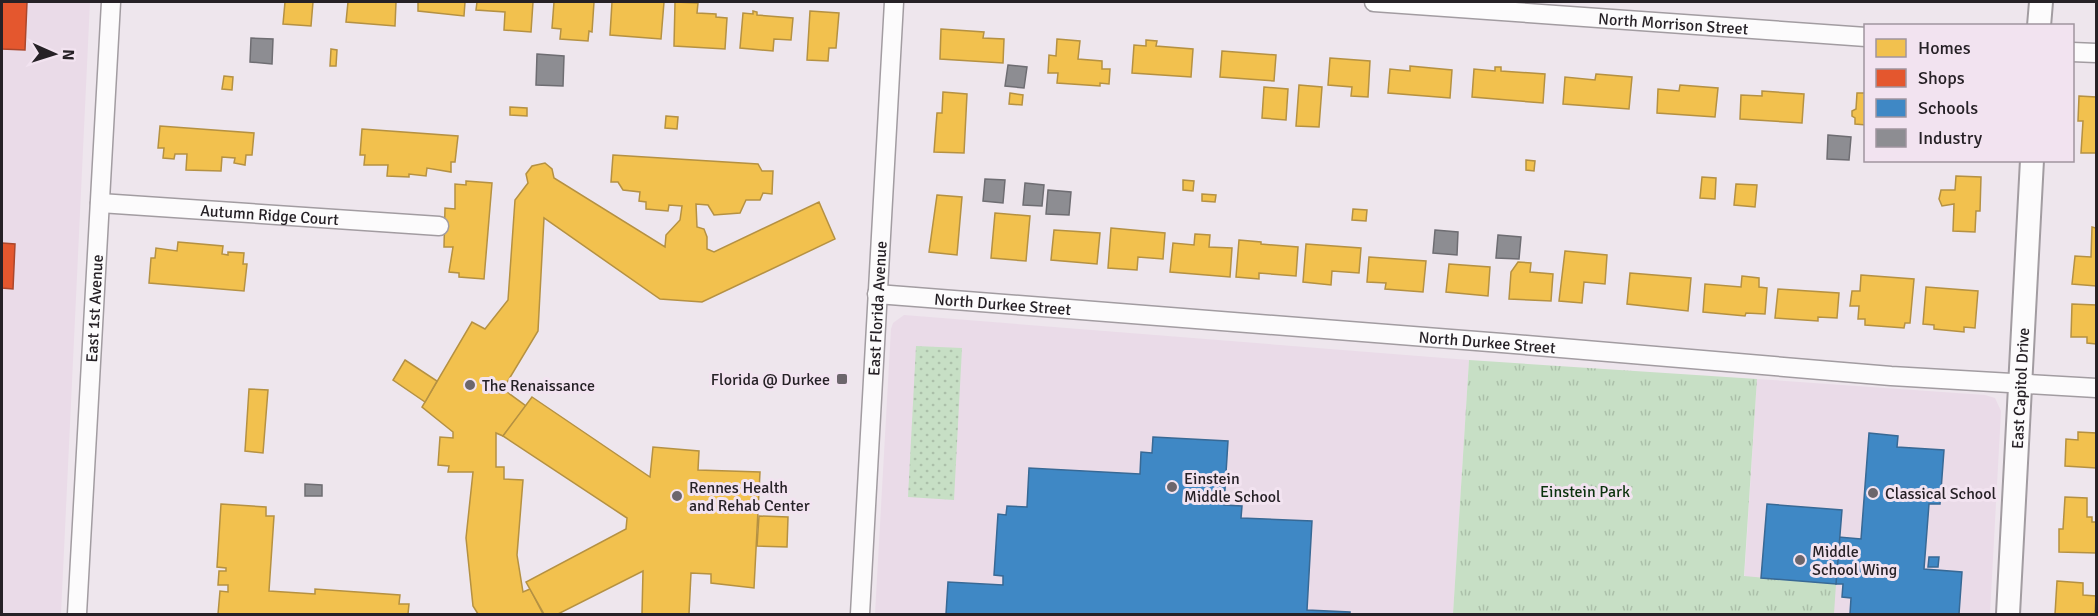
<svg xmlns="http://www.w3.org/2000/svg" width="2098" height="616" font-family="Signika,sans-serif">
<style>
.built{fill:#eadbe8}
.park{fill:url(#park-tufts)}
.garden{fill:url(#garden-dots)}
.homes{fill:#f2c14e;stroke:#b59142;stroke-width:1.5}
.shops{fill:#e4572e;stroke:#ab472c;stroke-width:1.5}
.schools{fill:#3f88c5;stroke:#386995;stroke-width:1.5}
.industry{fill:#8d8d92;stroke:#6e6d72;stroke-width:1.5}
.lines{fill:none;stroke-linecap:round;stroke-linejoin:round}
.minor-casing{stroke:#a29ca1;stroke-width:21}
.tertiary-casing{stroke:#a29ca1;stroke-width:26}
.minor{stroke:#fcfbfc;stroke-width:18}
.tertiary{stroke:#fcfbfc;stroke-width:22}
.poi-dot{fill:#6c666c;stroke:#f2e3f0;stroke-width:2}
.labels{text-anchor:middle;stroke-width:6;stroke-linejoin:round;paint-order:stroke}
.street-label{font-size:16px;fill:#262126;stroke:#f2e3f0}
.poi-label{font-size:16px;fill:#262126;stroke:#f2e3f0;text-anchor:start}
.park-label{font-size:16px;fill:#0b320d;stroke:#f2e3f0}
</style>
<defs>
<pattern id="park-tufts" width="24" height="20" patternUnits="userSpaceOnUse" patternTransform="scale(1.5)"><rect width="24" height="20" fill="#c7dfc5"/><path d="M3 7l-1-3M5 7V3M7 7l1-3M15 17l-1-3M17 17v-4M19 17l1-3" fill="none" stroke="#abbfa9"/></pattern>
<pattern id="garden-dots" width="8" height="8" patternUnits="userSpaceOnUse" patternTransform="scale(1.5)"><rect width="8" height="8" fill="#c7dfc5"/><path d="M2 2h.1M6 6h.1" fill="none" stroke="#abbfa9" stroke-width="1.8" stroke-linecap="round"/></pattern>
</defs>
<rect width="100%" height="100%" fill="#eee6ed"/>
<g class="built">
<path d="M2,2H90L61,614H2Z"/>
<path d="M904,315L1469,360L1453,614H875L891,329L893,323Z"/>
<path d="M1757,379L1985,395L1995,398L2001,411L1990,614H1742Z"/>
</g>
<path class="park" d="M1469,360L1757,379L1744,576L1836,584L1834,614H1453Z"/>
<path class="garden" d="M916,346L962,348L954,500L908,497Z"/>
<g class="homes">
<path d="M285,2H313L311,26L283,24Z"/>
<path d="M348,2H396L395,26L346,22Z"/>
<path d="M418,2H465L464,16L418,11Z"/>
<path d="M477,2H533L531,32L504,30L505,12L476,10Z"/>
<path d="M554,2H594L592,32L589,31L588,41L560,39L561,29L552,28Z"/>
<path d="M612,2H664L661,39L610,35Z"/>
<path d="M675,2L698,3L697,13L716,14V17L727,18L725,49L674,46Z"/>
<path d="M753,11L757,12V15L793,18L791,40L774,39L773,51L740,48L743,13L753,14Z"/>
<path d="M810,11L839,13L836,48H829L828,61L807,60Z"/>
<path d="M941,29L984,32L983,38L1004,39L1003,63L940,59Z"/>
<path d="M1057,39L1080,41L1078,59L1102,61V69H1110L1109,84L1100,83V86L1057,83L1058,73H1048L1049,55L1056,56Z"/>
<path d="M1146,40L1157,41L1156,46L1193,49L1191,77L1132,73L1134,45L1146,46Z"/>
<path d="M331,49L337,50L336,66H330Z"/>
<path d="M1222,51L1276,55L1274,81L1220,77Z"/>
<path d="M1330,58L1370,61L1368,97L1351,96L1352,87L1328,85Z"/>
<path d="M1410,66L1452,70L1450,98L1388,93L1390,69L1410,71Z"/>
<path d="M1495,67H1501V71L1545,74L1543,103L1472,97L1474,69L1495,71Z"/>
<path d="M1596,74L1632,77L1629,109L1563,104L1565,77L1595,80Z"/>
<path d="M224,76L233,77L232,90L222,89Z"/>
<path d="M1299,85L1322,87L1319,127L1296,126Z"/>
<path d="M1680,85L1718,88L1715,117L1657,113L1658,89L1679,91Z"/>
<path d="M1264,87L1288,89L1286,120L1262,118Z"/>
<path d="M1762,91L1804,94L1802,123L1740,119L1741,95L1762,96Z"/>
<path d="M943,92L967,94L964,153L934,152L937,113H942Z"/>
<path d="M1010,93L1023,95L1022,105L1009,104Z"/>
<path d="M1857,93H1866V125L1855,124V118L1852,116V111L1856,109Z"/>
<path d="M2079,96L2096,97V153H2081L2083,121H2078Z"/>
<path d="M510,107L527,108V116L510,115Z"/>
<path d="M666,116L678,117L677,129L665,128Z"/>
<path d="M160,126L254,133L252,155H246L245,165L234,163L235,158L222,157L221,171L186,170L187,154H175L174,159L163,158L164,148H158Z"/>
<path d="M362,129L458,136L455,162H451V172L427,168L426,176L409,174V177L387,176L388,165H364L365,155H360Z"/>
<path d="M613,155L758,164L762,171H773L772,194L763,193L760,200H746L740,213L714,215L708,205L696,204L697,227L704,229L707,237V249L714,252L819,202L835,239L702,302L660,299L544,218L538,331L503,389L526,406L503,436L496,433V467H504V479L523,480L517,555L523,592L530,589L543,614H478L473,606L466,538L473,472H448L449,466L438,465L440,437L453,438V432L422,407L472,322L485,329L508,300L515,200L528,183L526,174L532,166L545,163L552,169L554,178L665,247L666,235L680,220L682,206L669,205L668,211L646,209V202L639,201L640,192L623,190L618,182H611Z"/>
<path d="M1526,160L1535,161L1534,171L1526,170Z"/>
<path d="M1956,176L1981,177L1980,211H1976L1975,232L1953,231L1954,204L1942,206L1939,199L1941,190H1955Z"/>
<path d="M1702,177L1716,178L1715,199L1700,198Z"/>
<path d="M1183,180L1194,181L1193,191L1183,190Z"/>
<path d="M466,181L492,183L484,279L459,277V273L449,272L453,247H444L445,208L455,209V184L466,185Z"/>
<path d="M1736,184L1757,185L1755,207L1734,205Z"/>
<path d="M1202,194L1216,195L1215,202L1202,201Z"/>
<path d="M937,195L962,197L957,255L929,252Z"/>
<path d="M1353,209L1367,210L1366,221L1352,220Z"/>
<path d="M995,213L1030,216L1026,261L991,258Z"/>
<path d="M2092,227L2096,228V286L2072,284L2075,256L2091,257Z"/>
<path d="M1111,228L1165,233L1163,259L1138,257L1137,270L1108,268Z"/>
<path d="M1054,230L1100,233L1097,264L1051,260Z"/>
<path d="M1195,234L1210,235L1209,247L1232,248L1230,277L1170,272L1173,243L1194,245Z"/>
<path d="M1239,240L1261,242V244L1298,247L1296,276L1259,273V279L1236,277Z"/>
<path d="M178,242L223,246L222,254L228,255V252L244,253L243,264H247L244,291L149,283L151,258H155L156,248L177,251Z"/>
<path d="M1306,244L1361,248L1359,273L1332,271L1331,285L1303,282Z"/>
<path d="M1565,251L1607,255L1605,284L1584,282L1582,303L1559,301Z"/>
<path d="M1369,257L1426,261L1423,292L1385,289L1386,283L1367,282Z"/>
<path d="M1518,262L1531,263L1530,272L1553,274L1551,301L1509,299L1511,272Z"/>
<path d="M1449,264L1490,267L1488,296L1446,292Z"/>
<path d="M1630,273L1691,278L1688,311L1627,304Z"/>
<path d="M1861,275L1914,279L1910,323H1905L1904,328L1865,325V319H1858L1859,306H1850L1852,291H1860Z"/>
<path d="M1742,276L1759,278V287L1767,288L1765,314L1746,313L1745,316L1703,312L1705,284L1741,287Z"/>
<path d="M1926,287L1978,291L1975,328L1964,327V332L1934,329V325L1923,324Z"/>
<path d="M1778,289L1839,293L1837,318L1818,317V321L1775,318Z"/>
<path d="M2072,304L2096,305V344L2087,343V337H2071Z"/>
<path d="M405,360L437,381L425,402L393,380Z"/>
<path d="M249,389L268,390L263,453L245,451Z"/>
<path d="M532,397L650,477L653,447L699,451L698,470L760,472L754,588L711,583V574L691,573L689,614H642L643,571L558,614H544L526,582L626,529L627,518L503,436Z"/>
<path d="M2078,432L2096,433V468L2065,466L2066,439L2078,440Z"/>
<path d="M2065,497L2087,498V517H2092V522H2096V553L2059,552V529H2063Z"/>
<path d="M221,504L266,507V516H274L269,591L315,594V589L400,595L399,604H409L408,614H218L220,591L228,592V585H218L219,571H226V568L217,567Z"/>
<path d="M759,516L788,517L787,547L757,546Z"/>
<path d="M2057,581L2083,583V595L2096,596L2095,614H2055Z"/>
</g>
<g class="shops">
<path d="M2,2H27L25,50L2,49Z"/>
<path d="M2,243L15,244L13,289L2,288Z"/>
</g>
<g class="schools">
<path d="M1869,433L1898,436L1897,447L1944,450L1940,504H1929L1924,569L1962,572L1959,614H1850L1851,598L1842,597L1843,584H1836L1839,537L1861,539Z"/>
<path d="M1153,437L1228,441L1224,505L1242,506L1241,518L1312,521L1307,610L1350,612V614H946L948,582L1003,585V576L994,575L998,514L1006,515L1007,506L1027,507L1029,468L1140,474L1141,452L1152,453Z"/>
<path d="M1767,504L1842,510L1836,584L1761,578Z"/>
<path d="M1929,557H1939L1938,567H1928Z"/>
</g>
<g class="industry">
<path d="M251,38L273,39L272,64L250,62Z"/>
<path d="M537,54L564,56L563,86L536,85Z"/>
<path d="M1008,65L1027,67L1024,88L1005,86Z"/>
<path d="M1828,135L1851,137L1849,160L1827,159Z"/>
<path d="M985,179L1005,180L1003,203L983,201Z"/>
<path d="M1025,183L1044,185L1042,206L1023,205Z"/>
<path d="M1048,190L1071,192L1069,215L1046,214Z"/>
<path d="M1435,230L1458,232L1457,255L1433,253Z"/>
<path d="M1498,235L1521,237L1519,259L1496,258Z"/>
<path d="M305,484L322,485V496H305Z"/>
</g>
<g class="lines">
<defs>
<g id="minor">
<path id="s1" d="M1374,2L1866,37"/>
<path d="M2072,52L2096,53"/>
<path id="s2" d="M100,203L439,226"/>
<path id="s3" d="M877,294L1502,343L1891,376L2096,388"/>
<path id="s4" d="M77,614L111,2"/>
<path id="s5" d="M860,614L894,2"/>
</g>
<g id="tertiary">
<path d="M2039,26L2041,2"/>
<path id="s6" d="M2008,614L2032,160"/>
</g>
</defs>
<use href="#minor" class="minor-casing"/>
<use href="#tertiary" class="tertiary-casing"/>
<use href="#minor" class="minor"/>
<use href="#tertiary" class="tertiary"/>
</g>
<g class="poi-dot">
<rect x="836" y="373" width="12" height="12" rx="3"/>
<circle cx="470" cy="385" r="6"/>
<circle cx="1172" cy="487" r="6"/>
<circle cx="1873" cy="493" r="6"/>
<circle cx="677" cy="496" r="6"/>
<circle cx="1800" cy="560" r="6"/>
</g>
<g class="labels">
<g class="street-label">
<text dy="6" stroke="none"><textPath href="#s1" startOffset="300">North Morrison Street</textPath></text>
<text dy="6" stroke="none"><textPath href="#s2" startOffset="170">Autumn Ridge Court</textPath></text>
<text dy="6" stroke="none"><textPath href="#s3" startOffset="126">North Durkee Street</textPath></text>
<text dy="6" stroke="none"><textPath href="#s4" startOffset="306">East 1st Avenue</textPath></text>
<text dy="6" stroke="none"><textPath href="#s5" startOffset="306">East Florida Avenue</textPath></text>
<text dy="6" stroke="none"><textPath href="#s3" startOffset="612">North Durkee Street</textPath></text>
<text dy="6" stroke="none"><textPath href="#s6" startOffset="226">East Capitol Drive</textPath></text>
</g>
<g class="poi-label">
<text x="830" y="385" text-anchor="end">Florida @ Durkee</text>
<text x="482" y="391">The Renaissance</text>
<text x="1184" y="484">Einstein<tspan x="1184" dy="18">Middle School</tspan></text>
<text x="689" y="493">Rennes Health<tspan x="689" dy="18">and Rehab Center</tspan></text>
<text x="1885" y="499">Classical School</text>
<text x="1812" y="557">Middle<tspan x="1812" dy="18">School Wing</tspan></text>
</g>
<g class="park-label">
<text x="1585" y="497">Einstein Park</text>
</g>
</g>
<rect width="2098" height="616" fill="none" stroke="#262126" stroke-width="6"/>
<rect x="1864" y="24" width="210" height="138" fill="#f2e3f0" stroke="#a0959f" stroke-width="1.5"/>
<rect x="1876" y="39" width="30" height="18" fill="#f2c14e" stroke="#a0959f" stroke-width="1.5"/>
<text x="1918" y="54" font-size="18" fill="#262126">Homes</text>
<rect x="1876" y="69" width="30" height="18" fill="#e4572e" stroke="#a0959f" stroke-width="1.5"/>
<text x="1918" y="84" font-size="18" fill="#262126">Shops</text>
<rect x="1876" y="99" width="30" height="18" fill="#3f88c5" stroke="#a0959f" stroke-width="1.5"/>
<text x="1918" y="114" font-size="18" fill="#262126">Schools</text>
<rect x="1876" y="129" width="30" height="18" fill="#8d8d92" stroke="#a0959f" stroke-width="1.5"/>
<text x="1918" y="144" font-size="18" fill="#262126">Industry</text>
<g transform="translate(54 54) rotate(93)" stroke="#f2e3f0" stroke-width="4.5" paint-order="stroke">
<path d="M0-4.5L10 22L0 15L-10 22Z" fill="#262126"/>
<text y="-9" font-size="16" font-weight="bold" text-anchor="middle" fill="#262126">N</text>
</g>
</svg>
